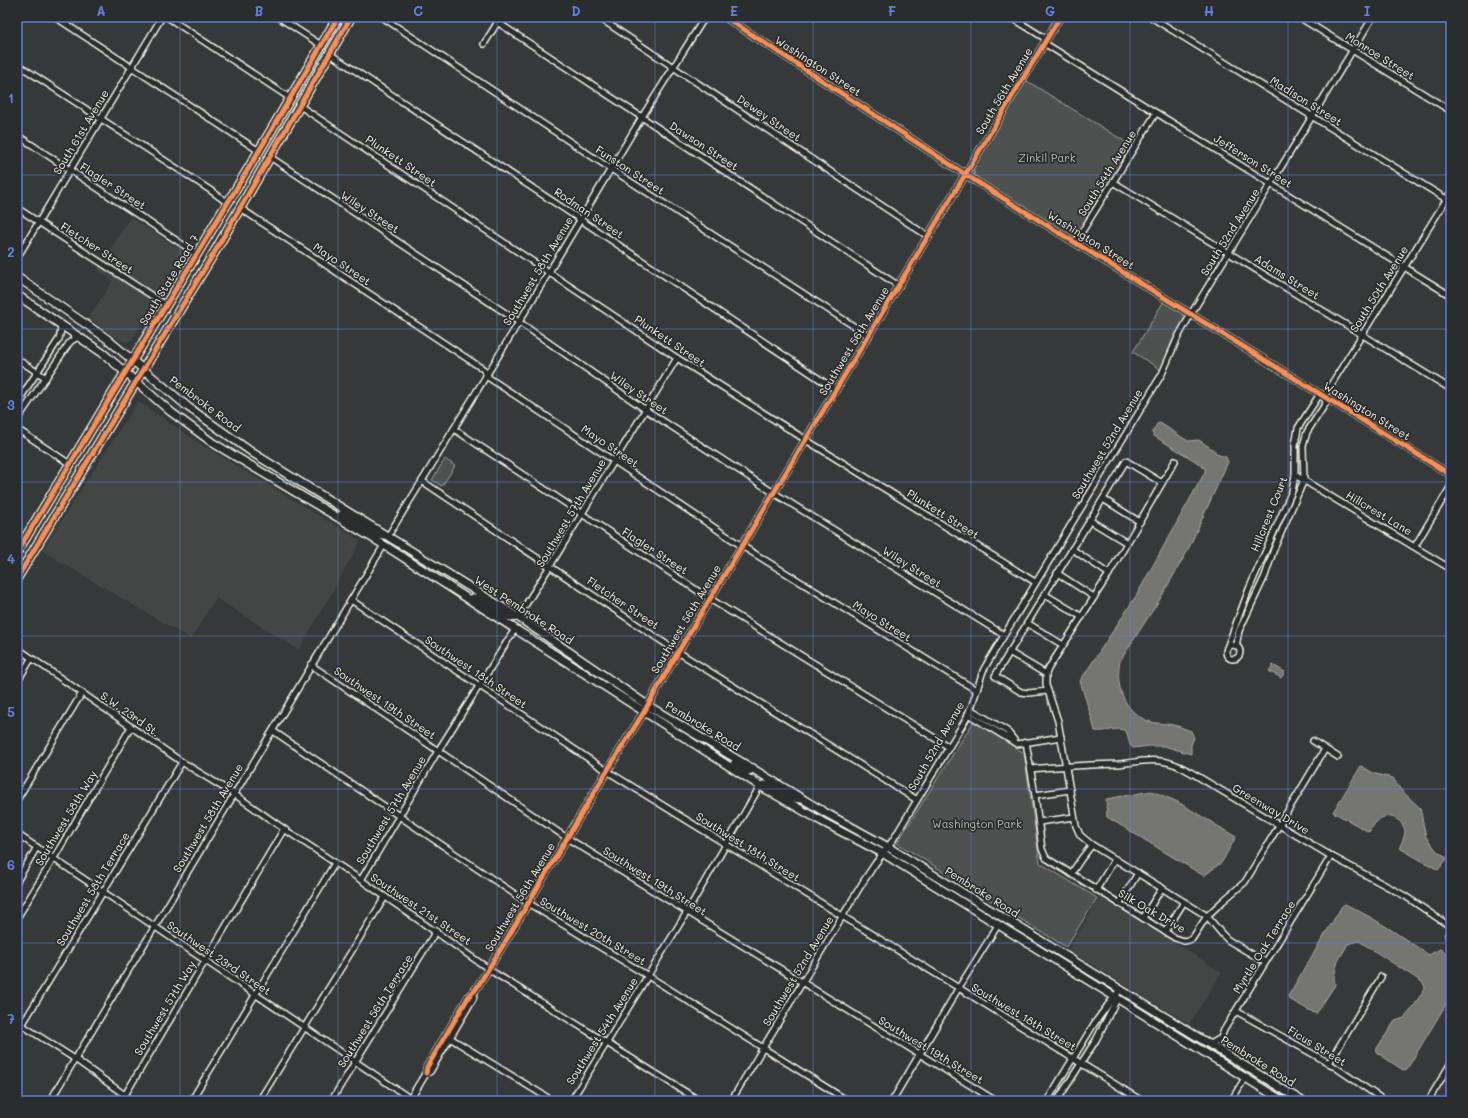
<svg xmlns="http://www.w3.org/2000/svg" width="1468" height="1118" font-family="Mali,sans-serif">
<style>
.built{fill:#434645}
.green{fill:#4e514f;stroke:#a1a19c}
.water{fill:#757572;stroke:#a8a7a1}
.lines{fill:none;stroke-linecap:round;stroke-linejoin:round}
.minor-casing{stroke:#f4f1e8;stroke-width:8}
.tertiary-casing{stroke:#f4f1e8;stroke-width:9}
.secondary-casing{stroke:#f4f1e8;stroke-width:10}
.primary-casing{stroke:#f4f1e8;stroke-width:11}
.minor{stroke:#2a2d2e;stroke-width:5}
.tertiary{stroke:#2a2d2e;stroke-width:6}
.secondary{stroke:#2a2d2e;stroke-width:7}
.primary{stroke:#2a2d2e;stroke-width:8}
.cycleway-casing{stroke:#2a2d2e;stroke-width:8}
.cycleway{stroke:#f78f57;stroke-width:5}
.grid{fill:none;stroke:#5e7fdd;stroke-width:1;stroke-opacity:0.55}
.labels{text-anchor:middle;stroke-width:3.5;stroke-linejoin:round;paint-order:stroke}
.street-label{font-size:11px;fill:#f4f1e8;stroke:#2a2d2e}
.park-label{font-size:11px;fill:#bab9b2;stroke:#2a2d2e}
.neatline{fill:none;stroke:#5e7fdd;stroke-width:1.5}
.grid-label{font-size:13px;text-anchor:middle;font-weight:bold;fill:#5e7fdd}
</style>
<rect width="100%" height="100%" fill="#363939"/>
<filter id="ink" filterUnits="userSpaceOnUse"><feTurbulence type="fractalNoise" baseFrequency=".025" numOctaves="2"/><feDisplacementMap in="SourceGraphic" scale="8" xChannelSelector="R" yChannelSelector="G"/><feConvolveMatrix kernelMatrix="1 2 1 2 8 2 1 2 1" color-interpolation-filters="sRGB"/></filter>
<g filter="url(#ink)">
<g class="built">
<path d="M130,217L183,251L184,255L132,341L126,342L120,340L88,318L113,281L98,270Z"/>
<path d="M138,401L199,443L361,541L299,650L216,598L191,639L42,551Z"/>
<path d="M1100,897L1222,972L1189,1024L1068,950Z"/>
</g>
<g class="green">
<path d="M1027,81L1129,144L1130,148L1078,235L1073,238L975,176L973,168L1022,84Z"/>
<path d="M1164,301L1182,312L1185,318L1172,341L1161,370L1133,352Z"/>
<path d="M445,459L455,466L442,486L432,480Z"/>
<path d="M974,721L1024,753L1040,863L1097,898L1066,947L897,843Z"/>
</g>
<g class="water">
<path d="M1160,423L1188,441L1199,440L1215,451L1216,454L1226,457L1228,462L1187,552L1160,599L1120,661C1115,685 1123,711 1148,721C1156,724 1164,723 1173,725C1179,726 1185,729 1191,731L1194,738L1191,745V754L1164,746H1150L1133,748C1127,744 1130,736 1125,731C1120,726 1103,733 1095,731L1093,723L1080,681L1136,596L1205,472V469L1200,464L1154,436L1152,433L1157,424Z"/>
<path d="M1273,665L1285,672L1281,678L1269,671Z"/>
<path d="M1361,766L1375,774L1393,778L1401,790L1420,808L1426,837L1433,846L1438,852L1445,856L1447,859L1438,870L1401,849L1400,846C1402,842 1405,836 1405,831C1403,820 1391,814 1381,818C1376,821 1372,828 1369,832L1333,812Z"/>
<path d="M1152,791L1178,802L1236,837L1222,862L1204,876L1107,817L1106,799Z"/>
<path d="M1345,904C1375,918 1402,937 1429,955L1440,949L1451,957V996L1407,1069L1403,1070L1376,1052L1377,1048L1395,1021L1404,1018L1412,1009L1425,988L1424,984L1419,980L1359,941L1348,944L1338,961L1334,977L1335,985L1316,1014L1289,999L1288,996L1342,906Z"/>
</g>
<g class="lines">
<defs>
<g id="minor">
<path d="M55,17L259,151"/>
<path d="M167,17L290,98"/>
<path d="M278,17L321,45"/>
<path d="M382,17L611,169L869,336"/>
<path d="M598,17L929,237"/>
<path d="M1011,17L1046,39"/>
<path d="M1151,17L1451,202"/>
<path d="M1299,17L1451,111"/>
<path d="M497,22L899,286"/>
<path d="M1044,43L1451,296"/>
<path d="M484,44L501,17"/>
<path d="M330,54L581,220L836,390"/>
<path d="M17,64L210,190L228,203"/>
<path d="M300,106L677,358L806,440L1035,582"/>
<path d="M17,135L197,254"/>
<path d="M270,157L519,322L646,410L774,493L1004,635"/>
<path d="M1113,182L1451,389"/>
<path d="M17,208L166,305"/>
<path d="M240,208L483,369L489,378L742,546L976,690"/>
<path d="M1079,244L1078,238L1156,113"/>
<path d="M17,258L162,17"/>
<path d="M17,359L46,378"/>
<path d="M1324,396L1451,192"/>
<path d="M17,403L59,339L61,330L59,323"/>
<path d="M17,420L70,342L76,338H81"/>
<path d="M17,429L70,464"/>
<path d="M454,429L710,599L949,747"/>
<path d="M1175,461L1109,574L1048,669L1046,674V685L1058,721L1076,826L1080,835L1092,845L1207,916L1222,934L1228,940L1265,962"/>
<path d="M1295,475L1451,569"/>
<path d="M422,481L678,652L917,800"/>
<path d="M1103,499L1140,522"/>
<path d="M1089,520L1127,543"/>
<path d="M388,536L422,481L519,322L642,117L705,17"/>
<path d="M1415,546L1451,486"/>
<path d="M1072,549L1109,574"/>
<path d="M1057,573L1094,597"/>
<path d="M1044,594L1082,617"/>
<path d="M351,600L607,771L1142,1101"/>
<path d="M518,617L550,566L677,358"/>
<path d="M1027,623L1063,645"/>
<circle cx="1233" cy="652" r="7"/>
<path d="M1236,646L1239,631L1265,576L1274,549L1304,480L1303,446L1307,432L1326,403L1324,396"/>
<path d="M17,648L182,762L234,794L284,829L361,880L496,974L700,1101"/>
<path d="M1227,648L1249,589L1292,491L1295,475V445L1298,428L1318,397L1324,396"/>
<path d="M1009,652L1046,674"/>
<path d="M311,665L567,838L996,1101"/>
<path d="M17,682L31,659"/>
<path d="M1048,691L1028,693L1021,692L995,676L1126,461L1162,483"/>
<path d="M970,709L1007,731L1014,740"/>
<path d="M968,714L1017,744L1061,737"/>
<path d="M273,731L528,903L648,976L848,1101"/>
<path d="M1313,741L1338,757"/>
<path d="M1026,742L1035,795L1042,849L1046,858L1175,938L1184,941L1192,939L1207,916L1223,901L1245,882L1325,749"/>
<path d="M1031,769C1060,766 1089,765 1118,764C1132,763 1146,759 1161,761C1172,762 1182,767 1192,773L1331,856L1405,896L1451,927"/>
<path d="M1035,795L1070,790"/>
<path d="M17,800L82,693"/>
<path d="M1039,822L1074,817"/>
<path d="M17,834L405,1095L409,1101"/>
<path d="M1071,874L1081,859L1092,845"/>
<path d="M361,880L438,751L515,629"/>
<path d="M17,881L37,847"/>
<path d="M1096,890L1115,859"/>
<path d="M1119,904L1138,873"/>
<path d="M17,918L54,858L131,727"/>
<path d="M1143,918L1162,888"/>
<path d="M1451,927L1448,935L1451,942"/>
<path d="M1165,932L1184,902"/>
<path d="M1236,1011L1329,1063L1385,1101"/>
<path d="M17,1022L75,1059L133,1101"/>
<path d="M22,1025L182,762"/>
<path d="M450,1038L553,1101"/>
<path d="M1211,1044L1221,1038L1224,1030L1331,856"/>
<path d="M1329,1063L1381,977"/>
<path d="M125,1095L284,829"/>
<path d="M50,1101L384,545"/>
<path d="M191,1101L335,863"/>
<path d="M259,1101L385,897"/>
<path d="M331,1101L436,931"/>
<path d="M571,1101L687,912L760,786"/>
<path d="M731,1101L863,882L875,864L893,840L966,719L972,705L983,671L988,662L1162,374L1178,337L1191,314L1373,17"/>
<path d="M892,1101L958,989L998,925"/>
<path d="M1047,1101L1094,1024L1111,1001L1116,997"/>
<path d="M1057,1101L1096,1040L1115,1003L1116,997L1119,989"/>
<path d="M1231,1101L1245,1078"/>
<path d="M1428,1101L1451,1063"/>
</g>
<g id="tertiary">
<path d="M725,17L977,182L1451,475"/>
<path d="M426,1073L427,1067L469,996L476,989L505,942L607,771L644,712L678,652L1060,17"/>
<path d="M409,1101L426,1073L430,1071L473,998L475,990"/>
</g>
<g id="secondary">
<path d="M17,277L106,338L188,407L253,453L518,617L647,705L826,813L888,847L1302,1101"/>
<path d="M17,295L104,354L171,412L213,443L384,545L760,786L821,821L884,854L1283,1101"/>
<path d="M341,515L375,534L384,535"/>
<path d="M473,598C488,602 500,619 516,617"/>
<path d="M734,764C740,768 747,775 753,768"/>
<path d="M760,786L765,785H770L793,798L801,799"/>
</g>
<g id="primary">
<path d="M17,552L259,151L338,17"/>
<path d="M17,578L214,253L351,17"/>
</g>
</defs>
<use href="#minor" class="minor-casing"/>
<use href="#tertiary" class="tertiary-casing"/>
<use href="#secondary" class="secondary-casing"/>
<use href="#primary" class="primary-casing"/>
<use href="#minor" class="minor"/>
<use href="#tertiary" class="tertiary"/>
<use href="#secondary" class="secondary"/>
<use href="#primary" class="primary"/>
<defs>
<g id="cycleway">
<path d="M725,17L977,182L1451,475"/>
<path d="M17,552L259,151L338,17"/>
<path d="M17,578L214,253L351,17"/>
<path d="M426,1073L427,1067L469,996L476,989L505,942L607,771L644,712L678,652L1060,17"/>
</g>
</defs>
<use href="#cycleway" class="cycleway-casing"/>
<use href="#cycleway" class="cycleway"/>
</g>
</g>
<path class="grid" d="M180,17V1101M338,17V1101M497,17V1101M655,17V1101M813,17V1101M971,17V1101M1130,17V1101M1288,17V1101M17,175H1451M17,329H1451M17,482H1451M17,636H1451M17,789H1451M17,943H1451"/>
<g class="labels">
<g class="street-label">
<text transform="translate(1380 56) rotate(32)" y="4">Monroe Street</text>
<text transform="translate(818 66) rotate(33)" y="4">Washington Street</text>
<text transform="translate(1004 91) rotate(-59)" y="4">South 56th Avenue</text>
<text transform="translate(1306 101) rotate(32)" y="4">Madison Street</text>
<text transform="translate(769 118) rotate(34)" y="4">Dewey Street</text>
<text transform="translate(81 132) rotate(-59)" y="4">South 61st Avenue</text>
<text transform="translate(704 146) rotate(33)" y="4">Dawson Street</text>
<text transform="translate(401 161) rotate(34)" y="4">Plunkett Street</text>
<text transform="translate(1253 161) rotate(32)" y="4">Jefferson Street</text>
<text transform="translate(630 170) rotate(33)" y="4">Funston Street</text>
<text transform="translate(1107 173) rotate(-58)" y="4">South 54th Avenue</text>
<text transform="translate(113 186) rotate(33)" y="4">Flagler Street</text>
<text transform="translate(370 212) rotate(33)" y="4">Wiley Street</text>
<text transform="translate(589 213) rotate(34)" y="4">Rodman Street</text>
<text transform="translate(1230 232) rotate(-58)" y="4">South 52nd Avenue</text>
<text transform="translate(1091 240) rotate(32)" y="4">Washington Street</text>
<text transform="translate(97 248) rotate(33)" y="4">Fletcher Street</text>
<text transform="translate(342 264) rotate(34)" y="4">Mayo Street</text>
<text transform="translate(538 271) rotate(-59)" y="4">Southwest 58th Avenue</text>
<text transform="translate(1287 277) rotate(32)" y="4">Adams Street</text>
<text transform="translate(169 280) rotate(-59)" y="4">South State Road 7</text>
<text transform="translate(1379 289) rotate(-58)" y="4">South 50th Avenue</text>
<text transform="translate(670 341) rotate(34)" y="4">Plunkett Street</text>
<text transform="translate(854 341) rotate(-59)" y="4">Southwest 56th Avenue</text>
<text transform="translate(639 393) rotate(34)" y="4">Wiley Street</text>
<text transform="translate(205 404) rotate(37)" y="4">Pembroke Road</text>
<text transform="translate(1367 411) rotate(32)" y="4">Washington Street</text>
<text transform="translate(1107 444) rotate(-59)" y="4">Southwest 52nd Avenue</text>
<text transform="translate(610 446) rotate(34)" y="4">Mayo Street</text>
<text transform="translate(571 513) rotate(-59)" y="4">Southwest 57th Avenue</text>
<text transform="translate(1379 513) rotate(31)" y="4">Hillcrest Lane</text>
<text transform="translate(943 514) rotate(32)" y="4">Plunkett Street</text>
<text transform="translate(1269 514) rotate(-68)" y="4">Hillcrest Court</text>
<text transform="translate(655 551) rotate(33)" y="4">Flagler Street</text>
<text transform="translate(912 567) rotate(32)" y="4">Wiley Street</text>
<text transform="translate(623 603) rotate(34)" y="4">Fletcher Street</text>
<text transform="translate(524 610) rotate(33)" y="4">West Pembroke Road</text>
<text transform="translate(686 619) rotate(-59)" y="4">Southwest 56th Avenue</text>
<text transform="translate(882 621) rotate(32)" y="4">Mayo Street</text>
<text transform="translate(476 672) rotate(34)" y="4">Southwest 18th Street</text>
<text transform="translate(385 703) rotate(34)" y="4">Southwest 19th Street</text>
<text transform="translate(130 714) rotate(35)" y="4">S.W. 23rd St.</text>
<text transform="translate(703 726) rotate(31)" y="4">Pembroke Road</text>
<text transform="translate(936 746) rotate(-60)" y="4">South 52nd Avenue</text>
<text transform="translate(1271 809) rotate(31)" y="4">Greenway Drive</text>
<text transform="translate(391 810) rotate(-59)" y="4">Southwest 57th Avenue</text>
<text transform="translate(66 818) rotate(-59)" y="4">Southwest 58th Way</text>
<text transform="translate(208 818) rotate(-59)" y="4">Southwest 58th Avenue</text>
<text transform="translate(748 847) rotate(32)" y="4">Southwest 18th Street</text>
<text transform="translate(655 881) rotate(32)" y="4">Southwest 19th Street</text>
<text transform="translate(93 889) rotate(-59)" y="4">Southwest 58th Terrace</text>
<text transform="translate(982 892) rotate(32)" y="4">Pembroke Road</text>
<text transform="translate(520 897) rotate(-59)" y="4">Southwest 56th Avenue</text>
<text transform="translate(421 909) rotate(34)" y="4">Southwest 21st Street</text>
<text transform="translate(1152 911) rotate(30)" y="4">Silk Oak Drive</text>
<text transform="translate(593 931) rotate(31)" y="4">Southwest 20th Street</text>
<text transform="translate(1264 947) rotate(-58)" y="4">Myrtle Oak Terrace</text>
<text transform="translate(219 958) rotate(34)" y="4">Southwest 23rd Street</text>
<text transform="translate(798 971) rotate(-59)" y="4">Southwest 52nd Avenue</text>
<text transform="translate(165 1008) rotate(-59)" y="4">Southwest 57th Way</text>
<text transform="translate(375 1011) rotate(-58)" y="4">Southwest 56th Terrace</text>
<text transform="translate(1024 1017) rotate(31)" y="4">Southwest 18th Street</text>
<text transform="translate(602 1031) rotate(-58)" y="4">Southwest 54th Avenue</text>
<text transform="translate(1317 1046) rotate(31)" y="4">Ficus Street</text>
<text transform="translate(931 1050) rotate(31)" y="4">Southwest 19th Street</text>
<text transform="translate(1258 1061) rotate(32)" y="4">Pembroke Road</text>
</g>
<g class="park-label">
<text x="1047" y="162">Zinkil Park</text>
<text x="977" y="828">Washington Park</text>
</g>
</g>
<rect width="1468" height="1118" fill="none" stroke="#2a2d2e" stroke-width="44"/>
<rect x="22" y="22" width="1424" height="1074" class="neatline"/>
<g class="grid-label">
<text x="101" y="16">A</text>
<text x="259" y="16">B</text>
<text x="418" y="16">C</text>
<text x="576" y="16">D</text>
<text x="734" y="16">E</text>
<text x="892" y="16">F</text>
<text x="1050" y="16">G</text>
<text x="1209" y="16">H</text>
<text x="1367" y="16">I</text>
<text x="11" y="103">1</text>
<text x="11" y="257">2</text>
<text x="11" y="410">3</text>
<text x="11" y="564">4</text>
<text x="11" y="717">5</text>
<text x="11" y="870">6</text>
<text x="11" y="1024">7</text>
</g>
</svg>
